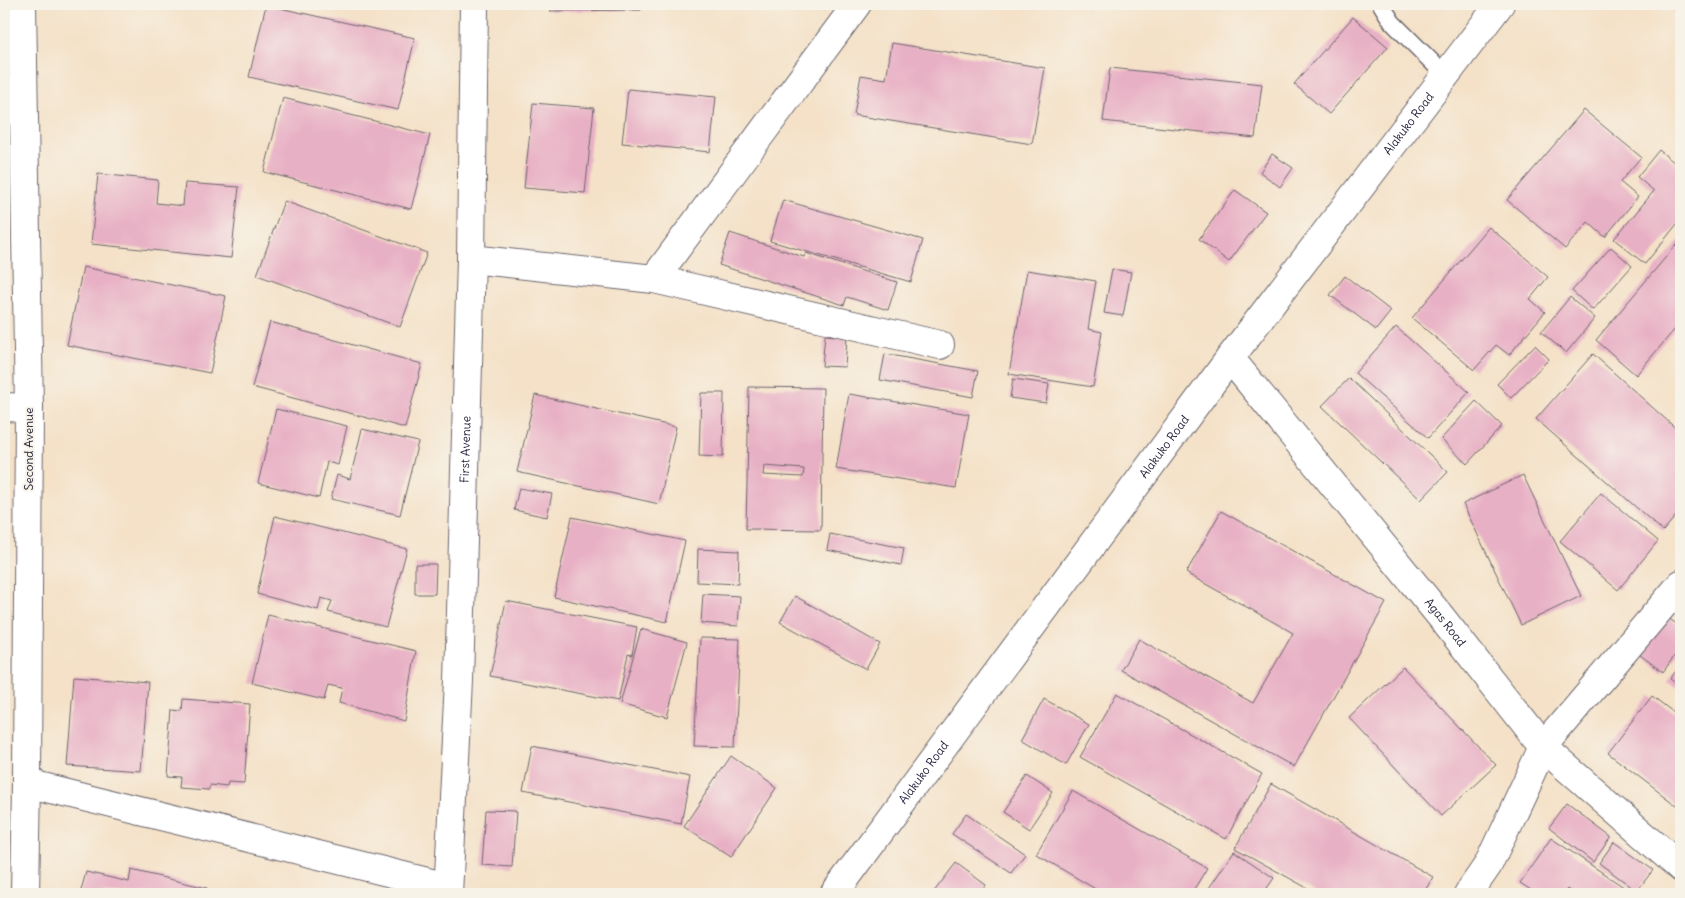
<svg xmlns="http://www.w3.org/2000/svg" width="1685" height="898" font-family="Delius,sans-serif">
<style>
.building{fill:#e8b0c5;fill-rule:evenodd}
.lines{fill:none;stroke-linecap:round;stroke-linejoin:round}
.lane-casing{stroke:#6c656c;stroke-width:19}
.street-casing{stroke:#6c656c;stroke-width:30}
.secondary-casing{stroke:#6c656c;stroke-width:30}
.lane{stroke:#fff;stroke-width:16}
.street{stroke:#fff;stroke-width:28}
.secondary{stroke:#fff;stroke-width:28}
.labels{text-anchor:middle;stroke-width:4;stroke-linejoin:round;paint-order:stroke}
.street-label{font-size:12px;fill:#22223b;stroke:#f7f3e8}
</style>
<rect width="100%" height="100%" fill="#f7f3e8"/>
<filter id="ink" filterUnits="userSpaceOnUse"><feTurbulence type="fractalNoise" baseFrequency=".02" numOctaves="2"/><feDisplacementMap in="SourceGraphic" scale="10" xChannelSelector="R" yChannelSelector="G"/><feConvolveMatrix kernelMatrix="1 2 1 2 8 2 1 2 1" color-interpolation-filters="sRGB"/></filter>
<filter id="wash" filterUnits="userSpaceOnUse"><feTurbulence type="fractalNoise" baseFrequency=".0096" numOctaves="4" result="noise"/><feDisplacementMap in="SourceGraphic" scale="20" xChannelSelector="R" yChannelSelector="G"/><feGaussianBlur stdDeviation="1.12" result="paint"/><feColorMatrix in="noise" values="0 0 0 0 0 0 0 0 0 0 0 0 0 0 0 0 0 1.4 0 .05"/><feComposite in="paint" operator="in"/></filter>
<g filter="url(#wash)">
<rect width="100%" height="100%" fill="#f4e1c7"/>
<g id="blocks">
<g class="building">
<path d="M550,4H641V10L550,11Z"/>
<path d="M794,4H826L825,10Z"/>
<path d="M1668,4H1681V15Z"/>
<path d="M266,5L415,38L398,110L249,77Z"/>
<path d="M1353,17L1388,47L1329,114L1294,84Z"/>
<path d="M892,43L1045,68L1032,144L854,115L861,75L886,79Z"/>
<path d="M1110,68L1262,84L1255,138L1103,121Z"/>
<path d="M628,89L716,97L710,152L622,143Z"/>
<path d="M283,98L430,135L411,209L264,172Z"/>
<path d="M533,103L594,108L585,193L524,188Z"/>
<path d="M1584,110L1641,157L1620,182L1638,197L1605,237L1588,222L1565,249L1507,200Z"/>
<path d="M1659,150L1681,168V219L1645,264L1614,239L1654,191L1637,177Z"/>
<path d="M1272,154L1293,168L1280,187L1260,172Z"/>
<path d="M98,174L158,180L156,203L183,206L185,183L239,187L231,258L91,244Z"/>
<path d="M1235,190L1266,212L1229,262L1199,239Z"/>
<path d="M783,200L923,240L911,282L770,241Z"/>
<path d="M284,201L427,253L400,327L257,275Z"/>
<path d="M1489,227L1548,277L1530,299L1545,312L1509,355L1496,345L1474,370L1412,318Z"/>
<path d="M730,233L804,257L806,253L897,282L888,310L847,297L844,305L719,265Z"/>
<path d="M1681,239V322L1636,375L1596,340Z"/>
<path d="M1611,247L1632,266L1593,310L1572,291Z"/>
<path d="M83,267L226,296L210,373L67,345Z"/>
<path d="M1112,269L1131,272L1123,316L1104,313Z"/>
<path d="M1027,270L1096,281L1088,329L1102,332L1093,387L1009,374Z"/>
<path d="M1345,276L1391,311L1376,330L1330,295Z"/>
<path d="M1570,297L1595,318L1566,353L1541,332Z"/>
<path d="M270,322L422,364L405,428L252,387Z"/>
<path d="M1396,327L1469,392L1428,438L1355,373Z"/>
<path d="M825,335L847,337L845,367L822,366Z"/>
<path d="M1535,345L1549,359L1511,398L1497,384Z"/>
<path d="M885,354L978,371L973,397L880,380Z"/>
<path d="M1593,354L1681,433V510L1663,531L1536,419Z"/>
<path d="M1349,378L1448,472L1421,500L1322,406Z"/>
<path d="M1013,379L1049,384L1046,403L1010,398Z"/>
<path d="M749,387L823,388L821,530L746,529ZM764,466L804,469L803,477L763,475Z"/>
<path d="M701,393H724L723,457L699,456Z"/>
<path d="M849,394L969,414L956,488L836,469Z"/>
<path d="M535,395L676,427L659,504L517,472Z"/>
<path d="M1476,401L1502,426L1467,464L1441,439Z"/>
<path d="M276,409L347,426L338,465L327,462L319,498L258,483Z"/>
<path d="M362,429L418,442L400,515L331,499L337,475L350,479Z"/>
<path d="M1523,475L1581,596L1521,625L1463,504Z"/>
<path d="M519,488L552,494L547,517L514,510Z"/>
<path d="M1601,493L1658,541L1618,590L1560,541Z"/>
<path d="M1221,511L1386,603L1294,767L1121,670L1139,639L1253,703L1293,633L1186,573Z"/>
<path d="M275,516L407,549L386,627L328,612L332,601L321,598L318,610L257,594Z"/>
<path d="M572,517L685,541L667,622L554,597Z"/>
<path d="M830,534L904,548L901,565L827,550Z"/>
<path d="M698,549L739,551L738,584L697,582Z"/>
<path d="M415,564H436L435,594H415Z"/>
<path d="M703,594L740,596L738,626L701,623Z"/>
<path d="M795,596L880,644L866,669L780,622Z"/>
<path d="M506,601L637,627L632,655L628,654L618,701L490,676Z"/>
<path d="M268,615L416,651L404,721L339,703L342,688L328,685L324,700L252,683Z"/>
<path d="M1664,615L1681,627V647L1663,672L1636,652Z"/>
<path d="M641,629L687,642L667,717L620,704Z"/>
<path d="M700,638L740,639L735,747L694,746Z"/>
<path d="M1681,664V687L1670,679Z"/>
<path d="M1403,667L1496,765L1441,816L1349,718Z"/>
<path d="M74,676L148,682L141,771L67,766Z"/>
<path d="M1117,693L1262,774L1226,839L1080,757Z"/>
<path d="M1652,696L1681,718V809L1608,753Z"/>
<path d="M183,699L250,704L244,784L228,783L227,787L210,785L209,789L181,787L182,777L168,776L173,710L182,711Z"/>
<path d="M1044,699L1089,724L1066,765L1022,739Z"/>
<path d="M532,746L690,777L681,824L523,793Z"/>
<path d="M731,756L777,788L731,857L684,826Z"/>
<path d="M1027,776L1053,793L1029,829L1003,812Z"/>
<path d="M1271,784L1433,877L1423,894H1318L1235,848Z"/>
<path d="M1073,791L1207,868L1191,894H1104L1036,854Z"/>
<path d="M1567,804L1611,837L1593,862L1549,828Z"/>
<path d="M486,810L516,811L512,867L482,865Z"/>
<path d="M966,814L1025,854L1011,873L952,834Z"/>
<path d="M1551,838L1634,894H1574L1567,889L1563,894H1537L1520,883Z"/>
<path d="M1614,842L1653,870L1637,891L1599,863Z"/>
<path d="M1234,851L1274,878L1263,894H1205Z"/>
<path d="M956,863L986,885L979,894H935L933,893Z"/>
<path d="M131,870L207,888L206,894H80L86,872L129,882Z"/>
</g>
</g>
</g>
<g filter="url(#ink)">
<use href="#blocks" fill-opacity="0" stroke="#6c656c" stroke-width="1"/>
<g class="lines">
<defs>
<path id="lane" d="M1381,4L1392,22L1446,76"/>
<g id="street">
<path d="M22,4L29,408L27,783L25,894"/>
<path d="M471,259L654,279L940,345"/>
<path d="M654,279L857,4"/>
<path id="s1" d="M1230,358L1441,617L1543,747L1681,868"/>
<path d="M4,407L29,408"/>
<path d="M27,783L448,887"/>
<path id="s2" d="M448,894L459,681L471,259L474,4"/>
<path d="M1468,894L1488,865L1543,747L1681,584"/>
</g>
<g id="secondary">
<path id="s3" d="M834,894L1230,358L1500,4"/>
</g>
</defs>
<use href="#lane" class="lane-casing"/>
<use href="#street" class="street-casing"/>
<use href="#secondary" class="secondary-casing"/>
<use href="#lane" class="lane"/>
<use href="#street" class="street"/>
<use href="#secondary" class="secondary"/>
</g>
</g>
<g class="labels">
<g class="street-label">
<text dy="4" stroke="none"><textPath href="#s3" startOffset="961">Alakuko Road</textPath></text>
<text dy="4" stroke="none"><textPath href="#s3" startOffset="556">Alakuko Road</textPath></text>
<text transform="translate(29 449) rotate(-90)" y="4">Second Avenue</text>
<text dy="4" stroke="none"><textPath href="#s2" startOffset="445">First Avenue</textPath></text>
<text dy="4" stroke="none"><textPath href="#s1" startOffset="341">Agas Road</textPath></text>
<text dy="4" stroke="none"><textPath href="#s3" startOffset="151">Alakuko Road</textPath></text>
</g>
</g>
<rect width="1685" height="898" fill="none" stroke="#f7f3e8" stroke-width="20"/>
</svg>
